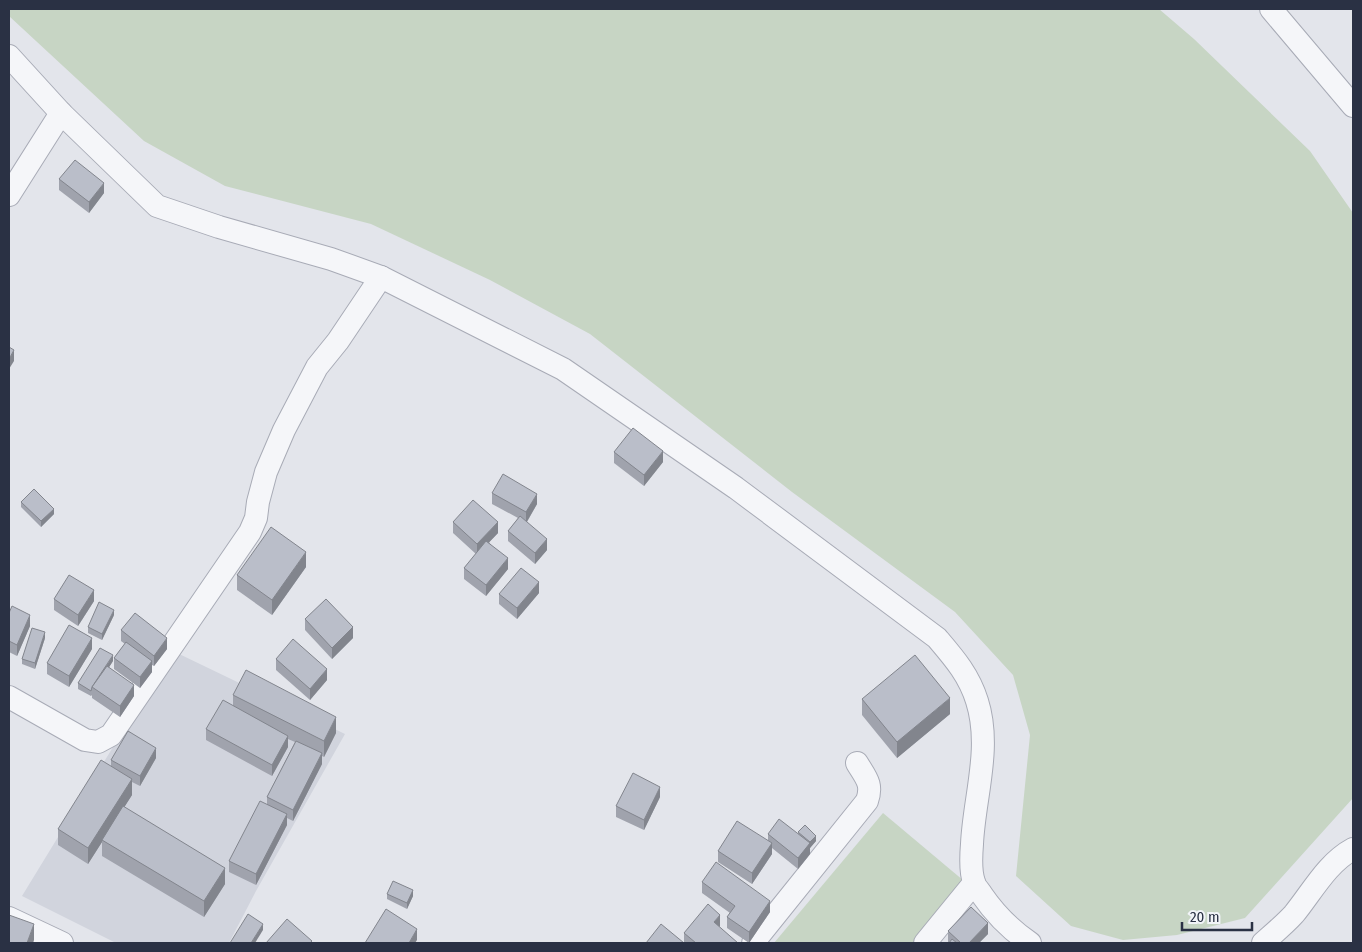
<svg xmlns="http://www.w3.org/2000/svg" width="1362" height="952" font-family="'Fira Sans Condensed',sans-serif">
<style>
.built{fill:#d1d4dd}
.green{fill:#c7d5c4}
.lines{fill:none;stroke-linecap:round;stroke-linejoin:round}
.minor-casing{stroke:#a8abb6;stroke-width:24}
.minor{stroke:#f5f6f9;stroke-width:22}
.wall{fill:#a0a3ad}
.shaded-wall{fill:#82858d}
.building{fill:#babec9;stroke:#82858d}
</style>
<rect width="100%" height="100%" fill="#e3e5eb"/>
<path class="built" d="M175,652L345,734L256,891L229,943H116L22,896L121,734Z"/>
<g class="green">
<path d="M9,9H1159L1194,39L1310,151L1353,213V798L1245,918L1177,935L1123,940L1071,926L1016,876L1030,735L1013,675L955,612L792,492L590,334L490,280L371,224L225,186L144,141L9,16Z"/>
<path d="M883,813L964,881L913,943H774Z"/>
</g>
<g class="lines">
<defs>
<g id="minor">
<path d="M1271,9L1353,106"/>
<path d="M9,56L61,113L157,206L219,227L331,259L381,277L563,369L736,488L937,638C954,658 969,675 977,701C992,748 974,798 972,844C971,856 970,871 974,882C975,887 980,891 982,895C995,914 1011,930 1030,943"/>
<path d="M9,195L61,113"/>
<path d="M9,697L85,740L98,742L111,735L250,532L256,518L258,502L266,472L284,430L317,367L338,341L381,277"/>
<path d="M9,918L62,943"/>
<path d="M753,943L867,801C873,784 866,778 857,763"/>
<path d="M925,943L974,883"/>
<path d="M1263,943C1273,934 1285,924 1294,914C1312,892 1327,863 1353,849"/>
</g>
</defs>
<use href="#minor" class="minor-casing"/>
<use href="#minor" class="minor"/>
</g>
<g class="wall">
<path d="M59,179L104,193L89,213L59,190Z"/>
<path d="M614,452L663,462L644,486L614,463Z"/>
<path d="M492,493L537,504L527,522L547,550L535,564L508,541V531L518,518L492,504Z"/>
<path d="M21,502L54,514L41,527L21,507Z"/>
<path d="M453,522L498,533L489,542L508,569L486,596L464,579V568L476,554L453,533Z"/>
<path d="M306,567L272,615L237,590V575Z"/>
<path d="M539,593L517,619L499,604V594Z"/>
<path d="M54,599L94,601L78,626L54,610Z"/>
<path d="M9,613L30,626L17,656L9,652Z"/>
<path d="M114,615L102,640L88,633V627Z"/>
<path d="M305,619L353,638L332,659L305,630Z"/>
<path d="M121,630L167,649L154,666L152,665V672L140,688L114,669V658L125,644L121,641Z"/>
<path d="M45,638L35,669L22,664V659Z"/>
<path d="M92,649L69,687L47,674V663Z"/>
<path d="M276,659L327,680L310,700L276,670Z"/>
<path d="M113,661L109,667L134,696L120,717L92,698V695L91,696L78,689V683Z"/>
<path d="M233,695L336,733L324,757L322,756V764L293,821L287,818V825L256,885L229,872V861L267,805V797L295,742L288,739V747L272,776L206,740V729L233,706Z"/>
<path d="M862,699L950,714L897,758L862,715Z"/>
<path d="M156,758L140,786L132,782V795L124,807L225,884L204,917L102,856V842L88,864L58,845V829L111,767V760Z"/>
<path d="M660,797L644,830L616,817V806Z"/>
<path d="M798,832L816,841L810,848V854L798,869L772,848V854L752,884L718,862V851L768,840V834H798Z"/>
<path d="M702,882L770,912L749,943L727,928V917L730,913L702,893Z"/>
<path d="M387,894L413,896L407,909L387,899Z"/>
<path d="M720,926L719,927L738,943H646L684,942V933Z"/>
<path d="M948,931L988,934L979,943H949L948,942Z"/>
</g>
<g class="shaded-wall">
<path d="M104,183V193L89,213V202Z"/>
<path d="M14,350V361L9,369V359Z"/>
<path d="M663,451V462L644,486V475Z"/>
<path d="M537,494V504L526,523V512Z"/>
<path d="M54,509V514L41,527V521Z"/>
<path d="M498,522V533L477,555V544Z"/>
<path d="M547,539V550L535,564V553Z"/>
<path d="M306,552V567L272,615V600Z"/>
<path d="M508,558V569L486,596V585Z"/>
<path d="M539,582V593L517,619V608Z"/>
<path d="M94,590V601L78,626V615Z"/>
<path d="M114,610V615L102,640V634Z"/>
<path d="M30,615V626L17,656V645Z"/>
<path d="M353,627V638L332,659V648Z"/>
<path d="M45,632V638L35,669V663Z"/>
<path d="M92,638V649L69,687V676Z"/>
<path d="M167,638V649L154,666V656Z"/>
<path d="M113,655V661L95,689L93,687Z"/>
<path d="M152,661V672L140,688V677Z"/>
<path d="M327,669V680L310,700V689Z"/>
<path d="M134,685V696L120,717V706Z"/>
<path d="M950,698V714L897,758V742Z"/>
<path d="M336,717V733L324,757V741Z"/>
<path d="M288,736V747L272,776V765Z"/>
<path d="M156,748V758L140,786V776Z"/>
<path d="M322,753V764L293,821V810Z"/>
<path d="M132,779V795L103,841L102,840V842L88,864V848Z"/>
<path d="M660,787V797L644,830V820Z"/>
<path d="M287,814V825L256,885V874Z"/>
<path d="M816,836V841L810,848V854L798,869V858L810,842Z"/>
<path d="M772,843V854L752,884V873Z"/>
<path d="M225,868V884L204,917V901Z"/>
<path d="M413,890V896L407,909V903Z"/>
<path d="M770,901V912L749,943V932Z"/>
<path d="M720,915V926L714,933V922Z"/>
<path d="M988,923V934L979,943H969Z"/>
<path d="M34,924V940L33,943H27Z"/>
<path d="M263,924V930L255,943H251Z"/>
<path d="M417,929V940L415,943H409Z"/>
</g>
<g class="building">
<path d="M75,160L104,183L89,202L59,179Z"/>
<path d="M9,347L14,350L9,359Z"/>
<path d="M633,428L663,451L644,475L614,452Z"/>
<path d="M503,474L537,494L526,512L492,493Z"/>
<path d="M34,489L54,509L41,521L21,502Z"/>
<path d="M473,500L498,522L477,544L453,522Z"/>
<path d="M520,516L547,539L535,553L508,531Z"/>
<path d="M271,527L306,552L272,600L237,575Z"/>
<path d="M486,541L508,558L486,585L464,568Z"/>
<path d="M521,568L539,582L517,608L499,594Z"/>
<path d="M69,575L94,590L78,615L54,599Z"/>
<path d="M326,599L353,627L332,648L305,619Z"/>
<path d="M99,602L114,610L102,634L88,627Z"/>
<path d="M12,606L30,615L17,645L9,641V613Z"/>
<path d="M135,613L167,638L154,656L121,630Z"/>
<path d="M69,625L92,638L69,676L47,663Z"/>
<path d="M32,628L45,632L35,663L22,659Z"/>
<path d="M293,639L327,669L310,689L276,659Z"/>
<path d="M126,642L152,661L140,677L114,658Z"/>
<path d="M100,648L113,655L92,687L91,691L78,683Z"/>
<path d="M915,655L950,698L897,742L862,699Z"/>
<path d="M107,666L134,685L120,706L92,687Z"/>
<path d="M246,670L336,717L324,741L233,695Z"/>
<path d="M223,700L288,736L272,765L206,729Z"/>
<path d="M128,731L156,748L140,776L111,760Z"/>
<path d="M296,741L322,753L293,810L267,797Z"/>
<path d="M101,760L132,779L88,848L58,829Z"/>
<path d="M633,773L660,787L644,820L616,806Z"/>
<path d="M260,801L287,814L256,874L229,861Z"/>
<path d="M123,806L225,868L204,901L102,840Z"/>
<path d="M779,819L810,843L798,858L768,834Z"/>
<path d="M737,821L772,843L752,873L718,851Z"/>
<path d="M805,825L816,836L810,842L798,832Z"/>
<path d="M716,862L770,901L749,932L727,917L735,906L702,882Z"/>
<path d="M393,881L413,890L407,903L387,894Z"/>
<path d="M708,904L720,915L714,922L738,943H696L684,933Z"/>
<path d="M971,907L988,923L969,943H961L948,931Z"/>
<path d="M386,909L417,929L409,943H365Z"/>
<path d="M248,914L263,924L251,943H230Z"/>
<path d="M9,915L34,924L27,943H9Z"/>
<path d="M287,919L312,941L310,943H266Z"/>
<path d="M661,924L684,943H646Z"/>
<path d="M952,939L957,943H949Z"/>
</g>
<rect width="1362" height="952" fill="none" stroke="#2a3144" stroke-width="20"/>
<path d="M1182 922v8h70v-8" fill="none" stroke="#2a3144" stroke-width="2.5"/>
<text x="1190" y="922" font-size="15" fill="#2a3144" stroke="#f2f4f8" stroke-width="4" paint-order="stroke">20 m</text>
</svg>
